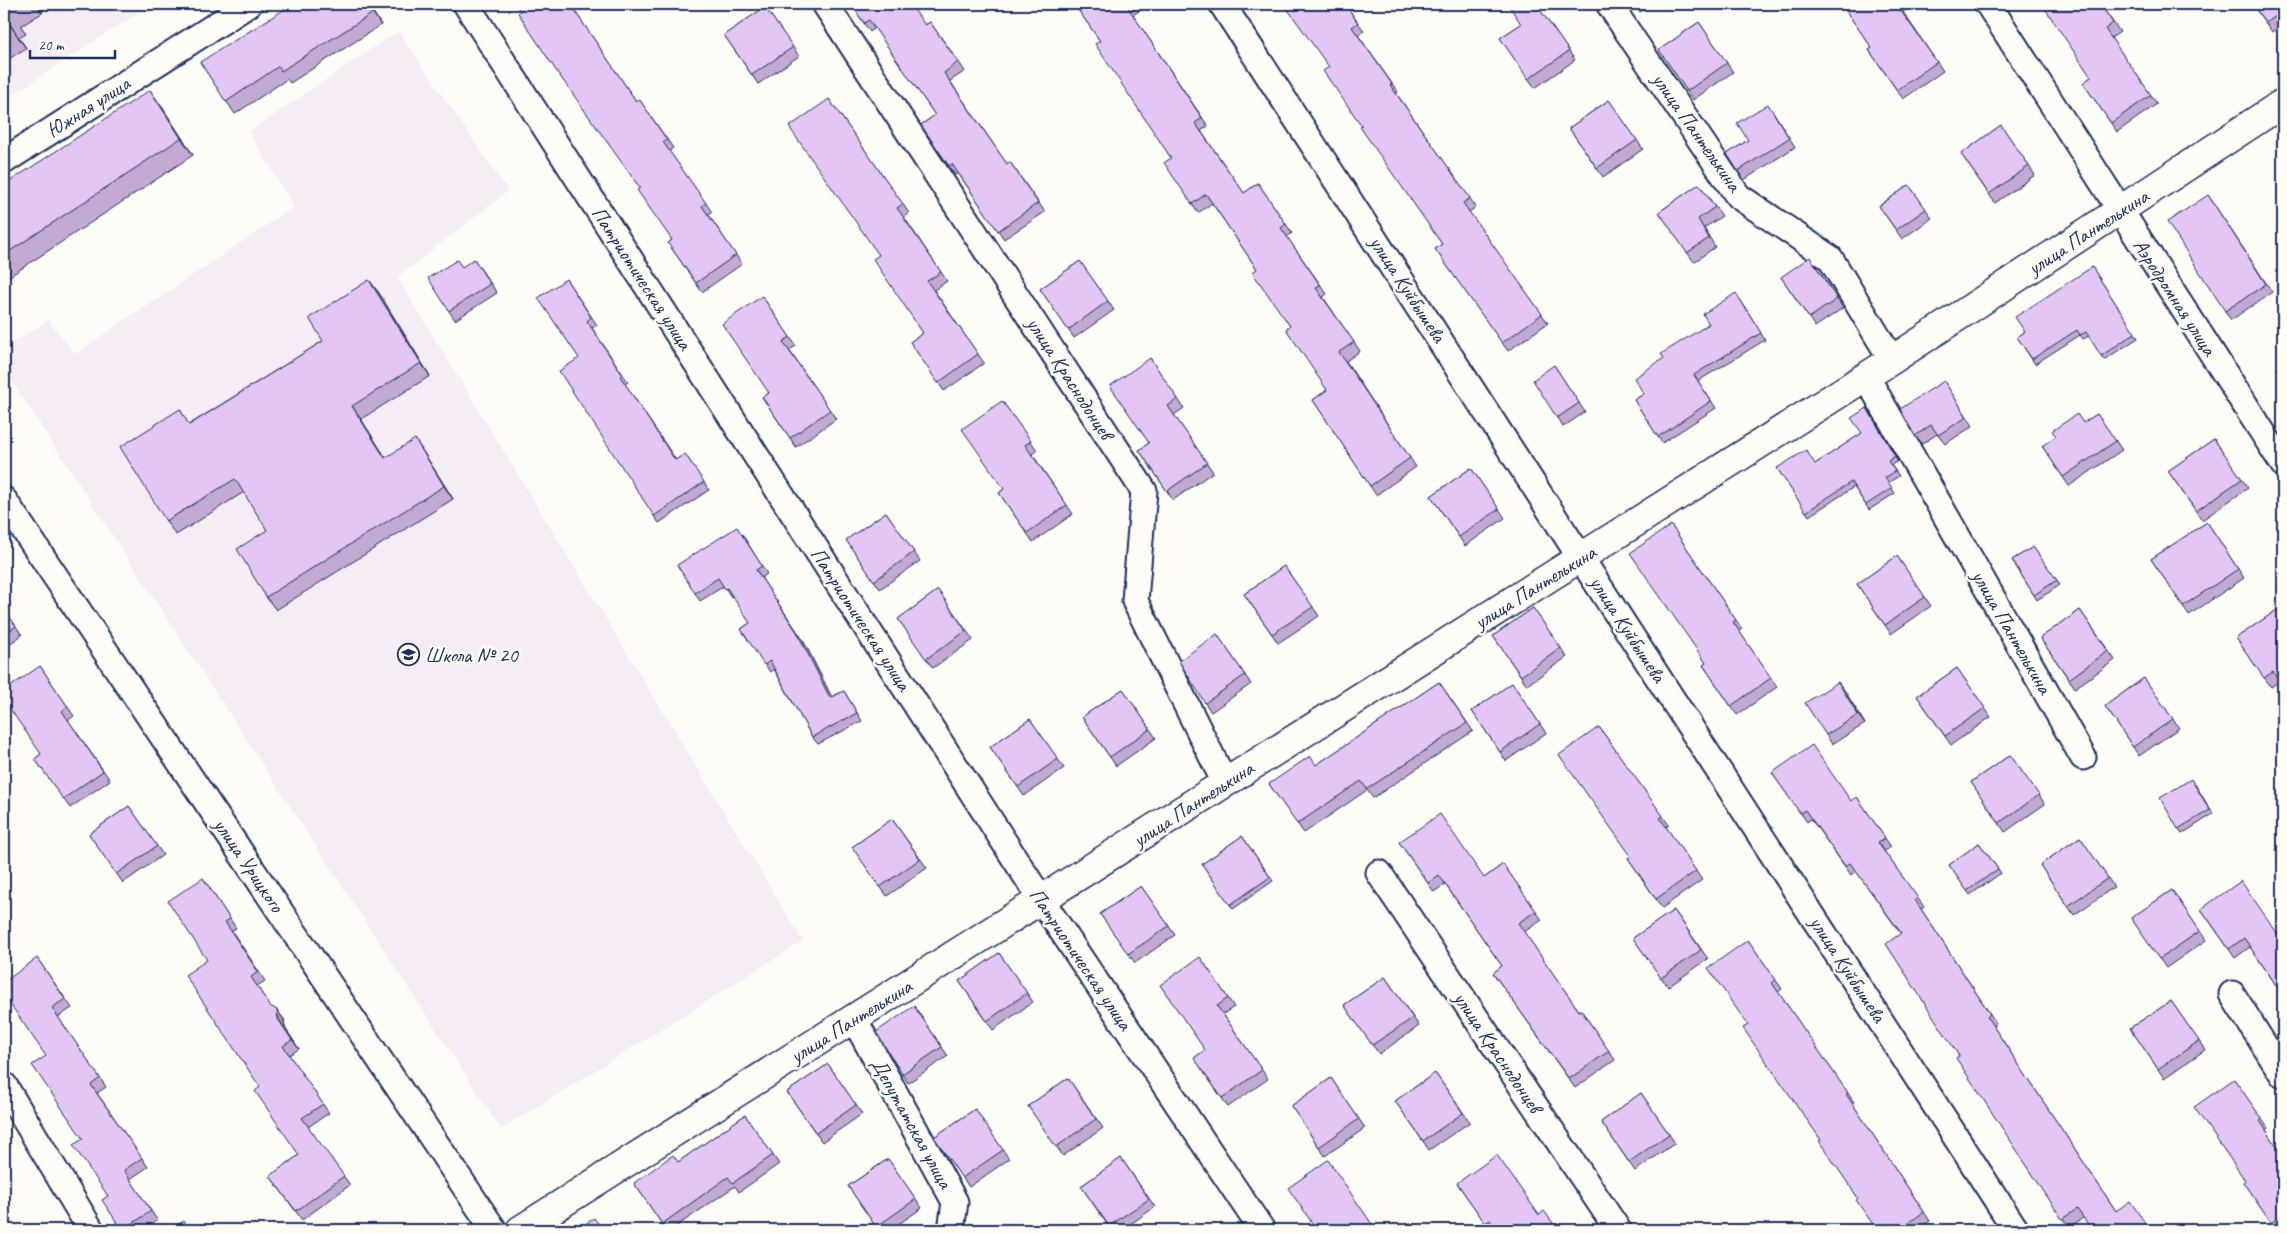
<svg xmlns="http://www.w3.org/2000/svg" width="2287" height="1234" font-family="Caveat,sans-serif">
<style>
.built{fill:#f5ecf6}
.lines{fill:none;stroke-linecap:round;stroke-linejoin:round}
.minor-casing{stroke:#1b2f5e;stroke-width:29}
.secondary-casing{stroke:#1b2f5e;stroke-width:31}
.minor{stroke:#fdfcf7;stroke-width:25}
.secondary{stroke:#fdfcf7;stroke-width:28}
.wall{fill:#c3aad2;stroke:#1b2f5e}
.shaded-wall{fill:#9f8bab;stroke:#1b2f5e}
.building{fill:#e3c6f4;stroke:#1b2f5e}
.labels{text-anchor:middle;stroke-width:5;stroke-linejoin:round;paint-order:stroke}
.street-label{font-size:21px;fill:#1b2f5e;stroke:#fdfcf7}
.poi-label{font-size:21px;fill:#1b2f5e;stroke:#fdfcf7;text-anchor:start}
</style>
<rect width="100%" height="100%" fill="#fdfcf7"/>
<filter id="ink" filterUnits="userSpaceOnUse"><feTurbulence type="fractalNoise" baseFrequency=".02" numOctaves="2"/><feDisplacementMap in="SourceGraphic" scale="10" xChannelSelector="R" yChannelSelector="G"/><feConvolveMatrix kernelMatrix="1 2 1 2 8 2 1 2 1" color-interpolation-filters="sRGB"/></filter>
<g filter="url(#ink)">
<g class="built">
<path d="M4,4H151L4,100Z"/>
<path d="M398,31L508,191L397,277L803,941L501,1129L4,369V349L48,320L75,354L294,207L249,132Z"/>
</g>
<g class="lines">
<defs>
<g id="minor">
<path d="M466,4L1042,901L1262,1230"/>
<path d="M825,4L1144,491L1135,601L1225,783"/>
<path d="M1222,4L2016,1230"/>
<path d="M1609,4L1738,196L1830,258L1892,360"/>
<path d="M1988,4L2283,464"/>
<path d="M4,161L249,4"/>
<path d="M1866,376L2083,757"/>
<path d="M4,500L494,1230"/>
<path d="M1379,873L1618,1230"/>
<path d="M2232,994L2283,1075"/>
<path d="M854,1019L955,1202L951,1230"/>
<path d="M4,1085L91,1230"/>
</g>
<path id="secondary" d="M520,1230L1892,360L2283,103"/>
</defs>
<use href="#minor" class="minor-casing"/>
<use href="#secondary" class="secondary-casing"/>
<use href="#minor" class="minor"/>
<use href="#secondary" class="secondary"/>
</g>
<g class="wall">
<path d="M4,4H45L42,13L21,26L26,34L19,38L26,48L4,62Z"/>
<path d="M368,4L381,25L290,83L287,79L235,114L200,62Z"/>
<path d="M570,4L636,101L639,99L673,148L669,151L712,212L708,214L742,264L702,292L668,243L672,240L640,188L520,11Z"/>
<path d="M851,4L925,25L930,22L965,71L950,81L1007,164L1010,162L1045,212L1004,239L958,173L955,175L921,125L935,115L875,28L870,32Z"/>
<path d="M1074,4H1133L1139,11L1133,15L1208,126L1201,131L1244,193L1258,183L1292,233L1287,237L1327,294L1323,297L1360,351L1346,361L1416,467L1376,495L1313,400L1327,390L1290,326L1257,269L1212,203L1198,213L1192,204L1171,158L1100,41Z"/>
<path d="M1345,4L1364,31L1358,35L1398,92L1396,93L1476,207L1469,212L1548,323L1508,351L1435,249L1442,244L1362,126L1329,67Z"/>
<path d="M1536,4L1575,60L1535,88L1500,38L1521,24Z"/>
<path d="M1634,4H1652L1640,12Z"/>
<path d="M1841,4H1901L1906,10L1903,12L1943,71L1903,99L1869,50L1872,48Z"/>
<path d="M2100,4L2120,32L2111,38L2157,104L2117,132L2083,83L2091,77Z"/>
<path d="M2252,4H2283V24L2272,32Z"/>
<path d="M765,7L799,56L758,84L724,35Z"/>
<path d="M1699,22L1733,72L1693,100L1659,50Z"/>
<path d="M829,99L909,213L904,217L947,281L934,290L984,363L944,391L910,342L923,333L879,255Z"/>
<path d="M1609,100L1643,149L1603,177L1569,128Z"/>
<path d="M162,107L193,155L4,280V185Z"/>
<path d="M1774,113L1795,147L1744,180L1727,154L1748,140Z"/>
<path d="M2001,125L2035,175L1995,203L1961,154Z"/>
<path d="M1699,184L1722,216L1704,228L1715,247L1694,262L1659,212Z"/>
<path d="M1909,185L1932,218L1902,239L1879,206Z"/>
<path d="M2208,195L2272,292L2231,320L2225,311Z"/>
<path d="M474,259L497,293L455,320L449,311Z"/>
<path d="M1080,261L1114,310L1074,338L1040,289Z"/>
<path d="M1816,266L1843,308L1815,327L1781,277Z"/>
<path d="M2092,267L2138,338L2104,360L2089,336L2083,339L2080,335L2035,364L2017,337L2025,332Z"/>
<path d="M566,279L597,325L592,328L628,382L625,384L676,460L685,454L709,490L659,523L654,516L579,358Z"/>
<path d="M369,280L379,293L430,376L361,419L386,458L424,453L453,499L276,610L266,597L267,530L244,492L176,535L166,521L190,424L323,341Z"/>
<path d="M762,296L796,346L789,350L836,419L796,447L762,397L769,393Z"/>
<path d="M1740,299L1765,340L1698,381L1716,408L1662,443L1634,400L1644,394L1664,358Z"/>
<path d="M1150,358L1184,408L1174,415L1213,472L1173,500L1139,450L1149,443Z"/>
<path d="M1554,365L1585,412L1563,427L1557,418Z"/>
<path d="M1944,381L1973,426L1945,444L1937,434L1922,444L1915,436Z"/>
<path d="M1002,401L1037,450L1032,454L1073,514L1033,542L999,493L1004,489Z"/>
<path d="M1867,408L1898,461L1891,465L1899,476L1888,483L1895,493L1869,510L1854,487L1809,516L1777,468L1815,464L1862,433Z"/>
<path d="M2097,414L2122,450L2069,486L2042,446L2083,423Z"/>
<path d="M2214,439L2248,488L2202,520L2168,471Z"/>
<path d="M1471,468L1505,518L1465,546L1431,496Z"/>
<path d="M886,512L920,561L880,589L846,540Z"/>
<path d="M2207,522L2244,578L2189,615L2151,559Z"/>
<path d="M1671,525L1742,629L1739,631L1777,687L1737,715L1703,665L1706,663Z"/>
<path d="M742,534L767,574L761,578L803,640L831,697L844,691L862,721L818,744L812,737L774,669L770,672L741,629L750,623L733,595L731,597L724,586L700,601L695,593Z"/>
<path d="M2033,547L2060,585L2037,600L2012,560Z"/>
<path d="M1897,556L1931,606L1891,634L1857,584Z"/>
<path d="M1284,566L1319,616L1278,643L1244,594Z"/>
<path d="M938,590L973,640L933,668L898,619Z"/>
<path d="M1533,608L1567,657L1527,685L1493,636Z"/>
<path d="M4,609L22,635L4,648Z"/>
<path d="M2080,610L2115,660L2075,688L2040,638Z"/>
<path d="M2277,610L2280,681L2271,687L2236,638Z"/>
<path d="M1217,634L1251,684L1211,712L1205,703Z"/>
<path d="M40,666L74,716L68,720L110,780L70,808L35,759L41,754Z"/>
<path d="M1957,668L1991,717L1951,745L1917,696Z"/>
<path d="M2144,678L2179,728L2139,756L2105,706Z"/>
<path d="M1439,682L1473,731L1373,798L1367,790L1304,833L1269,784L1316,765Z"/>
<path d="M1838,682L1865,724L1832,744L1826,735Z"/>
<path d="M1512,683L1546,733L1506,761L1472,711Z"/>
<path d="M1123,689L1156,738L1116,766L1082,717Z"/>
<path d="M1030,719L1064,768L1024,796L990,747Z"/>
<path d="M1599,727L1669,825L1666,827L1702,880L1662,908L1628,858L1631,856Z"/>
<path d="M2010,755L2045,804L2005,832L1971,782Z"/>
<path d="M1772,773L1851,801L1857,797L1891,847L1884,851L1924,907L1921,909L1996,1023L1993,1026L2116,1211L2150,1230L2083,1218L2069,1228L1959,1056L1901,934L1856,871L1851,875L1811,819L1807,822Z"/>
<path d="M2195,784L2213,814L2182,834L2178,829Z"/>
<path d="M129,806L163,855L123,883L89,834Z"/>
<path d="M892,819L927,868L887,896L852,847Z"/>
<path d="M1242,836L1273,881L1233,909L1202,864Z"/>
<path d="M2080,837L2114,887L2074,915L2040,865Z"/>
<path d="M1399,842L1484,878L1503,864L1542,920L1524,932L1579,1011L1581,1010L1615,1060L1575,1088L1493,973L1502,966L1445,884L1434,892Z"/>
<path d="M1979,843L2001,873L1970,895L1949,865Z"/>
<path d="M203,878L236,928L232,931L265,981L257,986L270,1007L284,1019L285,1028L299,1049L289,1055L329,1113L308,1127L350,1185L302,1220L270,1176L299,1155L260,1087L207,960Z"/>
<path d="M1141,886L1175,935L1135,963L1100,914Z"/>
<path d="M2172,890L2206,940L2166,968L2131,918Z"/>
<path d="M2201,909L2282,940L2283,995L2250,947L2235,958Z"/>
<path d="M1674,910L1708,959L1668,987L1633,938Z"/>
<path d="M1748,940L1782,989L1778,992L1854,1102L1852,1103L1930,1221L1917,1230H1877L1858,1198L1748,1025Z"/>
<path d="M999,953L1033,1002L993,1030L959,981Z"/>
<path d="M1200,957L1234,1007L1223,1014L1268,1079L1228,1107L1194,1058L1205,1050Z"/>
<path d="M37,958L72,1008L58,1017L106,1087L97,1093L148,1167L130,1179L157,1220L143,1230H122L108,1196L46,1056Z"/>
<path d="M1385,977L1419,1026L1379,1054L1344,1005Z"/>
<path d="M2171,1001L2205,1050L2164,1078L2130,1028Z"/>
<path d="M914,1006L948,1056L908,1083L902,1074Z"/>
<path d="M828,1064L862,1114L822,1142L787,1092Z"/>
<path d="M1435,1073L1470,1122L1429,1150L1395,1101Z"/>
<path d="M1068,1078L1103,1128L1063,1156L1028,1106Z"/>
<path d="M1331,1078L1365,1128L1325,1156L1291,1106Z"/>
<path d="M2234,1079L2268,1128L2266,1130L2283,1155V1227L2279,1230H2276L2243,1182L2245,1180Z"/>
<path d="M1641,1093L1675,1143L1635,1171L1601,1122Z"/>
<path d="M975,1109L1009,1159L969,1187L934,1137Z"/>
<path d="M745,1115L779,1164L739,1192L735,1186L671,1230H666L634,1183L678,1162Z"/>
<path d="M4,1139L9,1146L4,1150Z"/>
<path d="M1121,1158L1155,1207L1122,1230H1111L1081,1186Z"/>
<path d="M888,1159L922,1208L890,1230H878L848,1186Z"/>
<path d="M1457,1183L1539,1215L1558,1230L1497,1229L1494,1230H1490Z"/>
</g>
<g class="shaded-wall">
<path d="M36,4H45L42,13Z"/>
<path d="M367,4H368L381,25Z"/>
<path d="M4,15L19,38L26,48L10,25Z"/>
<path d="M150,90L162,107L193,155L181,138Z"/>
<path d="M369,280L379,293L430,376L421,363Z"/>
<path d="M352,406L361,419L394,472L385,458Z"/>
<path d="M1867,408L1870,412L1898,461L1895,456Z"/>
<path d="M415,439L424,453L453,499L444,486Z"/>
<path d="M756,570L803,640L836,705L830,698Z"/>
<path d="M1838,682L1845,691L1865,724L1858,715Z"/>
<path d="M277,1010L284,1019L285,1028L299,1049L278,1019Z"/>
</g>
<g class="building">
<path d="M4,4H5L10,10L4,13Z"/>
<path d="M293,4H367L373,13L281,71L279,66L226,102L200,62Z"/>
<path d="M515,4H570L636,101L639,99L667,140L663,142L706,203L702,206L736,255L696,283L668,243L672,240L637,190L640,188L557,72L518,13L520,11Z"/>
<path d="M851,4H910L925,25L930,22L958,62L944,73L1007,164L1010,162L1038,203L998,231L952,164L949,166L921,125L935,115L869,20L864,23Z"/>
<path d="M1074,4H1131L1127,6L1202,118L1195,123L1244,193L1258,183L1286,224L1281,228L1320,285L1316,288L1354,342L1339,352L1410,458L1370,486L1313,400L1327,390L1286,329L1290,326L1252,272L1257,269L1206,194L1192,204L1164,163L1171,158L1095,44L1100,41Z"/>
<path d="M1284,4H1345L1358,23L1352,27L1392,84L1390,85L1470,198L1463,203L1542,314L1502,343L1435,249L1442,244L1360,127L1362,126L1323,71L1329,67Z"/>
<path d="M1508,4H1536L1569,51L1528,79L1500,38L1521,24Z"/>
<path d="M1841,4H1896L1937,62L1897,90L1869,50L1872,48Z"/>
<path d="M2042,4H2100L2113,23L2105,29L2151,95L2111,123L2083,83L2091,77Z"/>
<path d="M2252,4H2283V11L2266,23Z"/>
<path d="M765,7L793,47L752,75L724,35Z"/>
<path d="M4,15L10,25L4,28Z"/>
<path d="M1699,22L1727,63L1687,91L1659,50Z"/>
<path d="M150,90L181,138L4,255V185Z"/>
<path d="M829,99L903,204L897,208L941,272L927,281L978,354L938,383L910,342L923,333L873,259L879,255L789,127Z"/>
<path d="M1609,100L1637,140L1597,168L1569,128Z"/>
<path d="M1768,104L1789,138L1738,171L1727,154L1748,140L1737,123Z"/>
<path d="M2001,125L2029,166L1989,194L1961,154Z"/>
<path d="M1699,184L1715,207L1698,219L1709,238L1687,253L1659,212Z"/>
<path d="M1909,185L1926,209L1896,230L1879,206Z"/>
<path d="M2208,195L2266,284L2225,311L2167,222Z"/>
<path d="M1810,257L1837,299L1809,318L1781,277Z"/>
<path d="M474,259L490,284L449,311L428,278L457,260L462,267Z"/>
<path d="M1080,261L1108,301L1068,330L1040,289Z"/>
<path d="M2092,267L2135,333L2101,356L2086,332L2080,335L2077,330L2032,359L2017,337L2025,332L2015,317Z"/>
<path d="M566,279L591,317L587,321L622,374L620,376L675,460L685,454L704,482L654,516L559,371L579,358L538,298Z"/>
<path d="M369,280L421,363L352,406L385,458L415,439L444,486L266,597L237,549L267,530L235,479L166,521L120,447L180,409L189,425L323,341L309,318Z"/>
<path d="M1736,293L1761,333L1694,375L1711,401L1658,437L1634,400L1644,394L1634,378L1664,358L1661,354L1709,324L1703,314Z"/>
<path d="M762,296L790,337L783,342L830,410L790,438L762,397L769,393L722,324Z"/>
<path d="M1150,358L1178,399L1168,406L1207,463L1167,491L1139,450L1149,443L1110,386Z"/>
<path d="M2283,364V379L2277,369Z"/>
<path d="M1554,365L1579,403L1557,418L1533,380Z"/>
<path d="M1944,381L1967,417L1938,435L1931,425L1915,436L1900,409Z"/>
<path d="M1002,401L1031,441L1025,445L1067,505L1027,533L999,493L1004,489L962,429Z"/>
<path d="M1867,408L1895,456L1888,461L1895,471L1885,478L1892,488L1866,505L1851,482L1806,512L1777,468L1806,450L1815,464L1862,433L1851,418Z"/>
<path d="M2077,414L2083,423L2097,414L2116,441L2063,477L2042,446L2056,436L2052,431Z"/>
<path d="M2214,439L2242,479L2196,511L2168,471Z"/>
<path d="M1471,468L1499,509L1459,537L1431,496Z"/>
<path d="M886,512L914,552L874,581L846,540Z"/>
<path d="M2207,522L2238,569L2183,606L2151,559Z"/>
<path d="M1671,525L1736,620L1733,622L1771,678L1731,706L1703,665L1706,663L1630,553Z"/>
<path d="M737,527L762,566L756,570L797,632L830,698L844,691L857,713L812,737L770,661L764,665L741,629L750,623L727,588L725,589L718,578L695,593L677,565Z"/>
<path d="M2033,547L2057,580L2034,595L2012,560Z"/>
<path d="M1897,556L1925,597L1885,625L1857,584Z"/>
<path d="M1284,566L1313,607L1272,634L1244,594Z"/>
<path d="M938,590L966,631L926,659L898,619Z"/>
<path d="M1533,608L1561,648L1521,676L1493,636Z"/>
<path d="M4,609L16,626L4,635Z"/>
<path d="M2080,610L2108,651L2069,679L2040,638Z"/>
<path d="M2277,610L2283,619V687L2273,672L2264,678L2236,638Z"/>
<path d="M1217,634L1245,675L1205,703L1179,661Z"/>
<path d="M40,666L68,707L62,711L103,771L63,799L35,759L41,754L4,700V691Z"/>
<path d="M1957,668L1985,708L1945,736L1917,696Z"/>
<path d="M2144,678L2173,719L2133,747L2105,706Z"/>
<path d="M1439,682L1467,723L1367,789L1361,781L1297,824L1269,784L1310,756L1316,765Z"/>
<path d="M1838,682L1858,715L1826,735L1805,703Z"/>
<path d="M1512,683L1540,724L1500,752L1472,711Z"/>
<path d="M1123,689L1150,729L1110,757L1082,717Z"/>
<path d="M1030,719L1058,759L1018,787L990,747Z"/>
<path d="M1599,727L1663,816L1660,818L1696,871L1656,899L1628,858L1631,856L1559,755Z"/>
<path d="M1812,745L1851,801L1857,797L1885,838L1878,843L1918,898L1915,900L1990,1014L1987,1017L2116,1211L2130,1201L2150,1230H2092L2077,1209L2062,1219L1956,1058L1959,1056L1886,944L1901,933L1850,863L1845,866L1805,810L1800,813L1772,773Z"/>
<path d="M2010,755L2039,795L1999,823L1971,782Z"/>
<path d="M2191,779L2210,810L2178,829L2160,798Z"/>
<path d="M129,806L157,846L116,874L89,834Z"/>
<path d="M1440,814L1484,878L1503,864L1536,911L1518,923L1579,1011L1581,1010L1609,1051L1569,1079L1493,973L1502,966L1439,875L1428,883L1399,842Z"/>
<path d="M892,819L920,859L880,887L852,847Z"/>
<path d="M1242,836L1270,877L1230,905L1202,864Z"/>
<path d="M2080,837L2108,878L2068,906L2040,865Z"/>
<path d="M1979,843L1998,869L1967,891L1949,865Z"/>
<path d="M203,878L230,919L225,922L258,972L251,977L270,1006L277,1010L278,1019L292,1040L283,1046L323,1104L302,1118L344,1176L296,1211L270,1176L299,1155L255,1091L260,1087L185,975L207,960L168,901Z"/>
<path d="M2241,881L2282,940L2283,939V995L2244,938L2229,949L2201,909Z"/>
<path d="M1141,886L1169,926L1128,954L1100,914Z"/>
<path d="M2172,890L2200,931L2159,959L2131,918Z"/>
<path d="M1674,910L1701,950L1661,978L1633,938Z"/>
<path d="M1748,940L1776,980L1772,983L1848,1093L1846,1094L1924,1212L1898,1230H1877L1856,1200L1858,1198L1819,1141L1821,1140L1743,1028L1748,1025L1708,968Z"/>
<path d="M999,953L1027,993L987,1021L959,981Z"/>
<path d="M1200,957L1228,998L1217,1006L1262,1070L1222,1098L1194,1058L1205,1050L1160,985Z"/>
<path d="M37,958L65,999L52,1008L100,1078L91,1085L142,1158L124,1170L151,1211L123,1230H122L102,1200L108,1196L73,1145L83,1139L32,1065L46,1056L4,995V982Z"/>
<path d="M1385,977L1413,1018L1372,1045L1344,1005Z"/>
<path d="M2171,1001L2199,1041L2158,1069L2130,1028Z"/>
<path d="M914,1006L942,1047L902,1074L876,1032Z"/>
<path d="M828,1064L856,1105L816,1133L787,1092Z"/>
<path d="M1435,1073L1463,1113L1423,1141L1395,1101Z"/>
<path d="M1068,1078L1096,1119L1056,1147L1028,1106Z"/>
<path d="M1331,1078L1359,1119L1319,1147L1291,1106Z"/>
<path d="M2234,1079L2262,1119L2260,1121L2283,1155V1214L2271,1223L2243,1182L2245,1180L2194,1107Z"/>
<path d="M1641,1093L1669,1134L1629,1162L1601,1122Z"/>
<path d="M975,1109L1003,1150L962,1178L934,1137Z"/>
<path d="M745,1115L773,1155L733,1183L728,1177L662,1224L634,1183L673,1155L678,1162Z"/>
<path d="M1497,1155L1539,1215L1544,1211L1558,1230H1498L1490,1220L1485,1223L1457,1183Z"/>
<path d="M1121,1158L1149,1199L1109,1226L1081,1186Z"/>
<path d="M888,1159L916,1199L876,1227L848,1186Z"/>
<path d="M1328,1160L1376,1230H1317L1288,1188Z"/>
<path d="M594,1218L603,1230H577Z"/>
<path d="M184,1221L190,1230H168Z"/>
</g>
</g>
<defs>
<symbol id="school-ring" viewBox="-11 -11 22 22"><circle r="9.5" fill="#fdfcf7" stroke="#1b2f5e" stroke-width="1.5"/><path d="M0-5L7-2L0 1L-7-2ZM-4 1L0 2.5L4 1V4Q0 6-4 4Z" fill="#1b2f5e"/></symbol>
</defs>
<g fill-rule="evenodd">
<use href="#school-ring" x="396" y="642" width="25" height="25"/>
</g>
<g class="labels">
<g class="street-label">
<text transform="translate(88 107) rotate(-33)" y="7">Южная улица</text>
<text transform="translate(1697 132) rotate(55)" y="7">улица Пантелькина</text>
<text transform="translate(2088 232) rotate(-33)" y="7">улица Пантелькина</text>
<text transform="translate(642 278) rotate(57)" y="7">Патриотическая улица</text>
<text transform="translate(1408 289) rotate(57)" y="7">улица Куйбышева</text>
<text transform="translate(2175 297) rotate(57)" y="7">Аэродромная улица</text>
<text transform="translate(1070 378) rotate(57)" y="7">улица Краснодонцев</text>
<text transform="translate(1535 587) rotate(-32)" y="7">улица Пантелькина</text>
<text transform="translate(861 619) rotate(57)" y="7">Патриотическая улица</text>
<text transform="translate(1628 629) rotate(57)" y="7">улица Куйбышева</text>
<text transform="translate(2012 632) rotate(60)" y="7">улица Пантелькина</text>
<text transform="translate(1193 804) rotate(-33)" y="7">улица Пантелькина</text>
<text transform="translate(249 865) rotate(56)" y="7">улица Урицкого</text>
<text transform="translate(1081 959) rotate(56)" y="7">Патриотическая улица</text>
<text transform="translate(1848 969) rotate(57)" y="7">улица Куйбышева</text>
<text transform="translate(851 1021) rotate(-32)" y="7">улица Пантелькина</text>
<text transform="translate(1498 1052) rotate(56)" y="7">улица Краснодонцев</text>
<text transform="translate(912 1123) rotate(61)" y="7">Депутатская улица</text>
</g>
<g class="poi-label">
<text x="425" y="662">Школа № 20</text>
</g>
</g>
<rect width="2287" height="1234" fill="none" stroke="#fdfcf7" stroke-width="20"/>
<rect x="10" y="10" width="2267" height="1214" fill="none" stroke="#1b2f5e" stroke-width="2" filter="url(#ink)"/>
<path d="M30 50v8h85v-8" fill="none" stroke="#1b2f5e" stroke-width="2.5"/>
<text x="38" y="50" font-size="15" fill="#1b2f5e" stroke="#fdfcf7" stroke-width="4" paint-order="stroke">20 m</text>
</svg>
